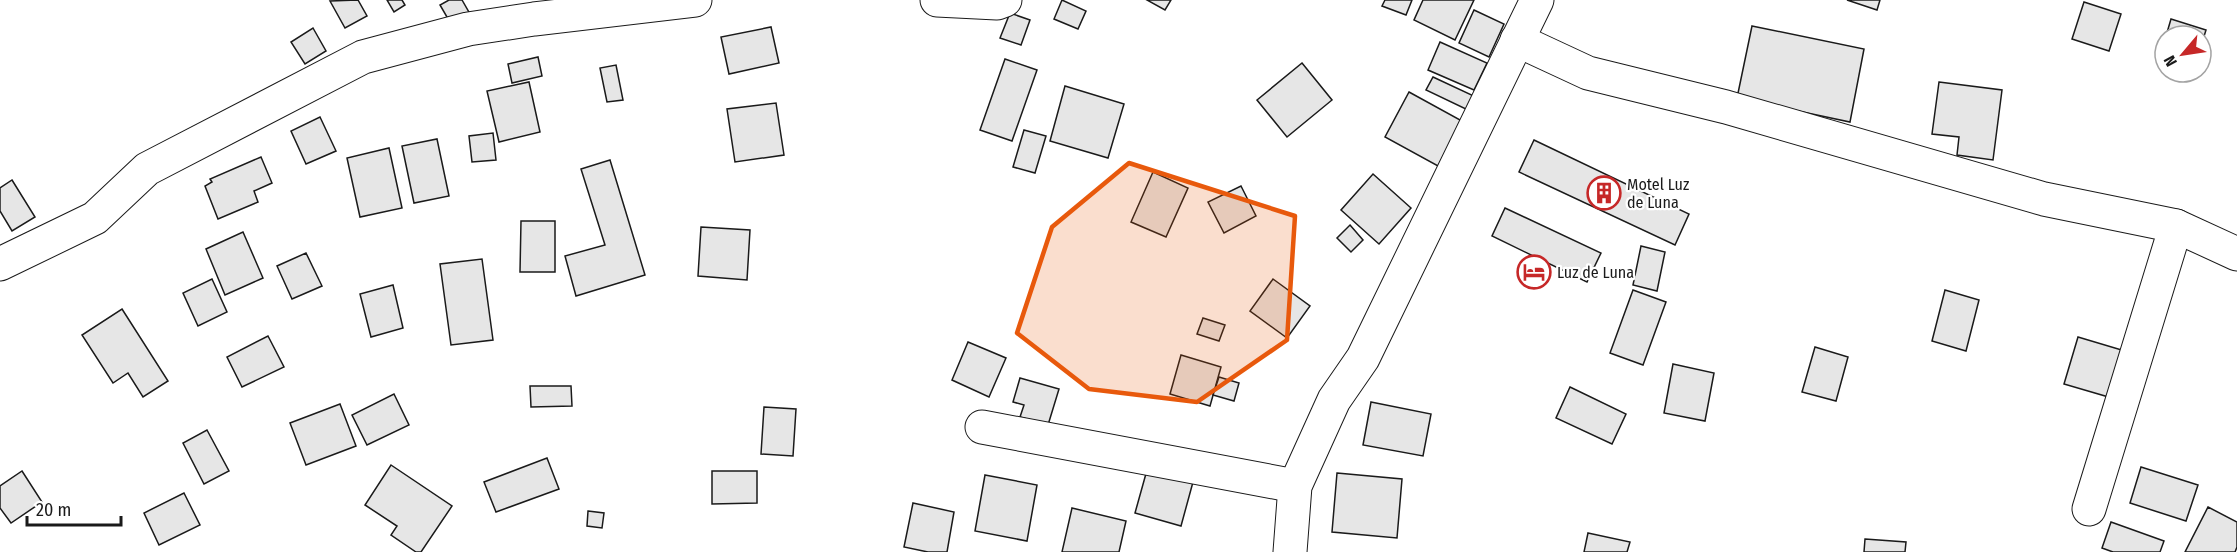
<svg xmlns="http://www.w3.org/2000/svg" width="2237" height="552" font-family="'Fira Sans Condensed',sans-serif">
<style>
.building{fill:#e6e6e6;stroke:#1a1a1a;stroke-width:1.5}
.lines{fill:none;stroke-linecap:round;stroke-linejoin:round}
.minor-casing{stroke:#1a1a1a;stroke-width:35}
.minor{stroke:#fff;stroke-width:33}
.marked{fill:#e8590c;fill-opacity:0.2;stroke:#e8590c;stroke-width:4.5;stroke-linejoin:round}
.labels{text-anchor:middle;stroke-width:4.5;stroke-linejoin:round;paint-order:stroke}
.poi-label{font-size:16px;fill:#1a1a1a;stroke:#fff;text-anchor:start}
</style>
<rect width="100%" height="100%" fill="#fff"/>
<g class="building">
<path d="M358,0L367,16L345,28L330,1Z"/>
<path d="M387,0H402L405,5L394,12Z"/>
<path d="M449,0H462L470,14L451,24L440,5Z"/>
<path d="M1062,0L1086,11L1078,29L1054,19Z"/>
<path d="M1147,0H1171L1165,10Z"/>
<path d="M1385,0H1412L1406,15L1382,6Z"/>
<path d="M1423,0H1474L1455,40L1414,20Z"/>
<path d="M1847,0H1880L1877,10Z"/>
<path d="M2084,2L2121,14L2109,51L2072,39Z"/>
<path d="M1474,10L1504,24L1489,57L1459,43Z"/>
<path d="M1010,13L1030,20L1021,45L1000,38Z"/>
<path d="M2171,19L2206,30L2201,46V36H2166Z"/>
<path d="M1752,26L1864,49L1850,122L1737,98Z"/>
<path d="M771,27L779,63L729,74L721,37Z"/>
<path d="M313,28L326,51L305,64L291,42Z"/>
<path d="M2165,38V60L2159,58Z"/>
<path d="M1440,42L1487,63L1474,90L1428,70Z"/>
<path d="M538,57L542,76L512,83L508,64Z"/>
<path d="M1005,59L1037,70L1012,141L980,130Z"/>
<path d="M1302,63L1332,100L1287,137L1257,100Z"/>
<path d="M616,65L623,100L607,102L600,68Z"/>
<path d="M1433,77L1476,97L1470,111L1426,90Z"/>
<path d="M529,82L540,132L499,142L487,91Z"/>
<path d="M1939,82L2002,90L1993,160L1957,155L1959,137L1932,134Z"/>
<path d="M1065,86L1124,104L1108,158L1050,141Z"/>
<path d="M1409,92L1462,121L1438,166L1385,137Z"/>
<path d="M776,103L784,155L735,162L727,109Z"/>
<path d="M320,117L336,151L306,164L291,131Z"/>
<path d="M1024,130L1046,136L1035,173L1013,167Z"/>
<path d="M493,133L496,160L472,162L469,136Z"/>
<path d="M437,139L449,196L414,203L402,146Z"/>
<path d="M1534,140L1689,214L1675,245L1519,172Z"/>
<path d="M389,148L402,208L360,217L347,158Z"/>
<path d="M261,157L272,183L254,191L258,202L218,219L205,186L212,182L210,179Z"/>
<path d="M610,160L645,275L576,296L565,256L605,245L581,169Z"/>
<path d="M1153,172L1188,188L1166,237L1131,222Z"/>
<path d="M1373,174L1411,208L1379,244L1341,210Z"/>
<path d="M12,180L35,217L12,231L0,211V188Z"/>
<path d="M1241,186L1256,216L1224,233L1208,202Z"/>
<path d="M1505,208L1601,253L1587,282L1492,236Z"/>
<path d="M521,221H555V272H520Z"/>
<path d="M1350,225L1363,240L1351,252L1337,238Z"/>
<path d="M701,227L750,230L747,280L698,276Z"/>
<path d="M243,232L263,278L225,295L206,249Z"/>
<path d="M1641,246L1665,252L1657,291L1633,285Z"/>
<path d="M306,253L322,286L292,299L277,266Z"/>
<path d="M482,259L493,340L451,345L440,264Z"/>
<path d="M212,279L227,312L198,326L183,293Z"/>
<path d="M1273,279L1310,306L1287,338L1250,311Z"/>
<path d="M393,285L403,328L371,337L360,294Z"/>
<path d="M1633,290L1666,302L1643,365L1610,353Z"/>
<path d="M1945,290L1979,300L1966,351L1932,341Z"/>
<path d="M122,309L168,381L143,397L128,373L113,383L82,335Z"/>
<path d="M1203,318L1225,325L1219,341L1197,334Z"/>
<path d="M268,336L284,367L242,387L227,357Z"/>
<path d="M2078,337L2125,351L2112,398L2064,384Z"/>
<path d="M968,342L1006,358L989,397L952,380Z"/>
<path d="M1815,347L1848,357L1836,401L1802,392Z"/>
<path d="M1181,355L1221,367L1210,406L1170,394Z"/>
<path d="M1673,364L1714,373L1705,421L1664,413Z"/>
<path d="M1219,377L1239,383L1234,401L1213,395Z"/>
<path d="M1020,378L1059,389L1048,425L1020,417L1024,405L1013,402Z"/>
<path d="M530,386H571L572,406L531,407Z"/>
<path d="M1570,387L1626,414L1612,444L1556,418Z"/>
<path d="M394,394L409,425L367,445L352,415Z"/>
<path d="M1371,402L1431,414L1423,456L1363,445Z"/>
<path d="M340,404L356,446L306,465L290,423Z"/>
<path d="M764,407L796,409L793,456L761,454Z"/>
<path d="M207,430L229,471L204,484L183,443Z"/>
<path d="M547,458L559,489L496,512L484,482Z"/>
<path d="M391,465L452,506L421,552H416L391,535L397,526L365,505Z"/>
<path d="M2141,467L2198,485L2186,521L2130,503Z"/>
<path d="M1147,470L1193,482L1181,526L1135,513Z"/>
<path d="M22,471L42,502L11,523L0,508V486Z"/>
<path d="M712,471H757V503L712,504Z"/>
<path d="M1337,473L1402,479L1397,538L1332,532Z"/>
<path d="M985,475L1037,485L1027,541L975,531Z"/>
<path d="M184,493L200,525L159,545L144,513Z"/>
<path d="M913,503L954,512L947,552H928L904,547Z"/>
<path d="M2208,507L2237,522V547L2235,552H2185Z"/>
<path d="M1072,508L1126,521L1119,552H1062Z"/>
<path d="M588,511L604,513L602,528L587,526Z"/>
<path d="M2111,522L2164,541L2160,552H2113L2102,548Z"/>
<path d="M1588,533L1630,542L1627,552H1584Z"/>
<path d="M1865,539L1906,542L1905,552H1864Z"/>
</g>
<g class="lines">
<defs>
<g id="minor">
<path d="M937,0L997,3L1005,0"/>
<path d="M1517,40L1588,73L1726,107L2044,199L2176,226L2237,254"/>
<path d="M0,264L95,218L147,169L363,57L468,29L534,19L695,0"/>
<path d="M982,427L1295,486"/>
<path d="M2089,509L2176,226"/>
<path d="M1290,552L1295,486L1334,400L1363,358L1537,0"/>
</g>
</defs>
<use href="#minor" class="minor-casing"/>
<use href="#minor" class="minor"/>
</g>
<path class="marked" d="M1129,163L1295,216L1287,340L1197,402L1089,389L1017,333L1052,227Z"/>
<defs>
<symbol id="building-ring" viewBox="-11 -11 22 22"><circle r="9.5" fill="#fff" stroke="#c62828" stroke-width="1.5"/><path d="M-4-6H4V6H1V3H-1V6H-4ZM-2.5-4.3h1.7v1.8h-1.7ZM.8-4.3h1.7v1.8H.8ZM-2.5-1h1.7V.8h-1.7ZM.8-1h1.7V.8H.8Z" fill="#c62828"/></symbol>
<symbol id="hotel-ring" viewBox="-11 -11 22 22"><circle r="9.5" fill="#fff" stroke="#c62828" stroke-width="1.5"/><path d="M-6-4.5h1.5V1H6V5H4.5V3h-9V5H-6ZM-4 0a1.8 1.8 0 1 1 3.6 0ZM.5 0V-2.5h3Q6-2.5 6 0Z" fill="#c62828"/></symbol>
</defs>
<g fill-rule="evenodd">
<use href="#building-ring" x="1585" y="174" width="38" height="38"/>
<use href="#hotel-ring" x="1515" y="253" width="38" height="38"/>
</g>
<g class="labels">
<g class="poi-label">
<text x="1627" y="190">Motel Luz<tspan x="1627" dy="18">de Luna</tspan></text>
<text x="1557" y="278">Luz de Luna</text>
</g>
</g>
<g transform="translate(2183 54) rotate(241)"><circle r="28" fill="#ffffff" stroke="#a3a3a3" stroke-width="1.5"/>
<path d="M0-4.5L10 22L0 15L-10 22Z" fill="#c62828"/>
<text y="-9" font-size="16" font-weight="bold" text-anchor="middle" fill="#1a1a1a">N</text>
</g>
<path d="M27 516v9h94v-9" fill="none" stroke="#1a1a1a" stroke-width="3"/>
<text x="36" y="516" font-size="18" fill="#1a1a1a" stroke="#ffffff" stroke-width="4.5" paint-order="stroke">20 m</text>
</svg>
